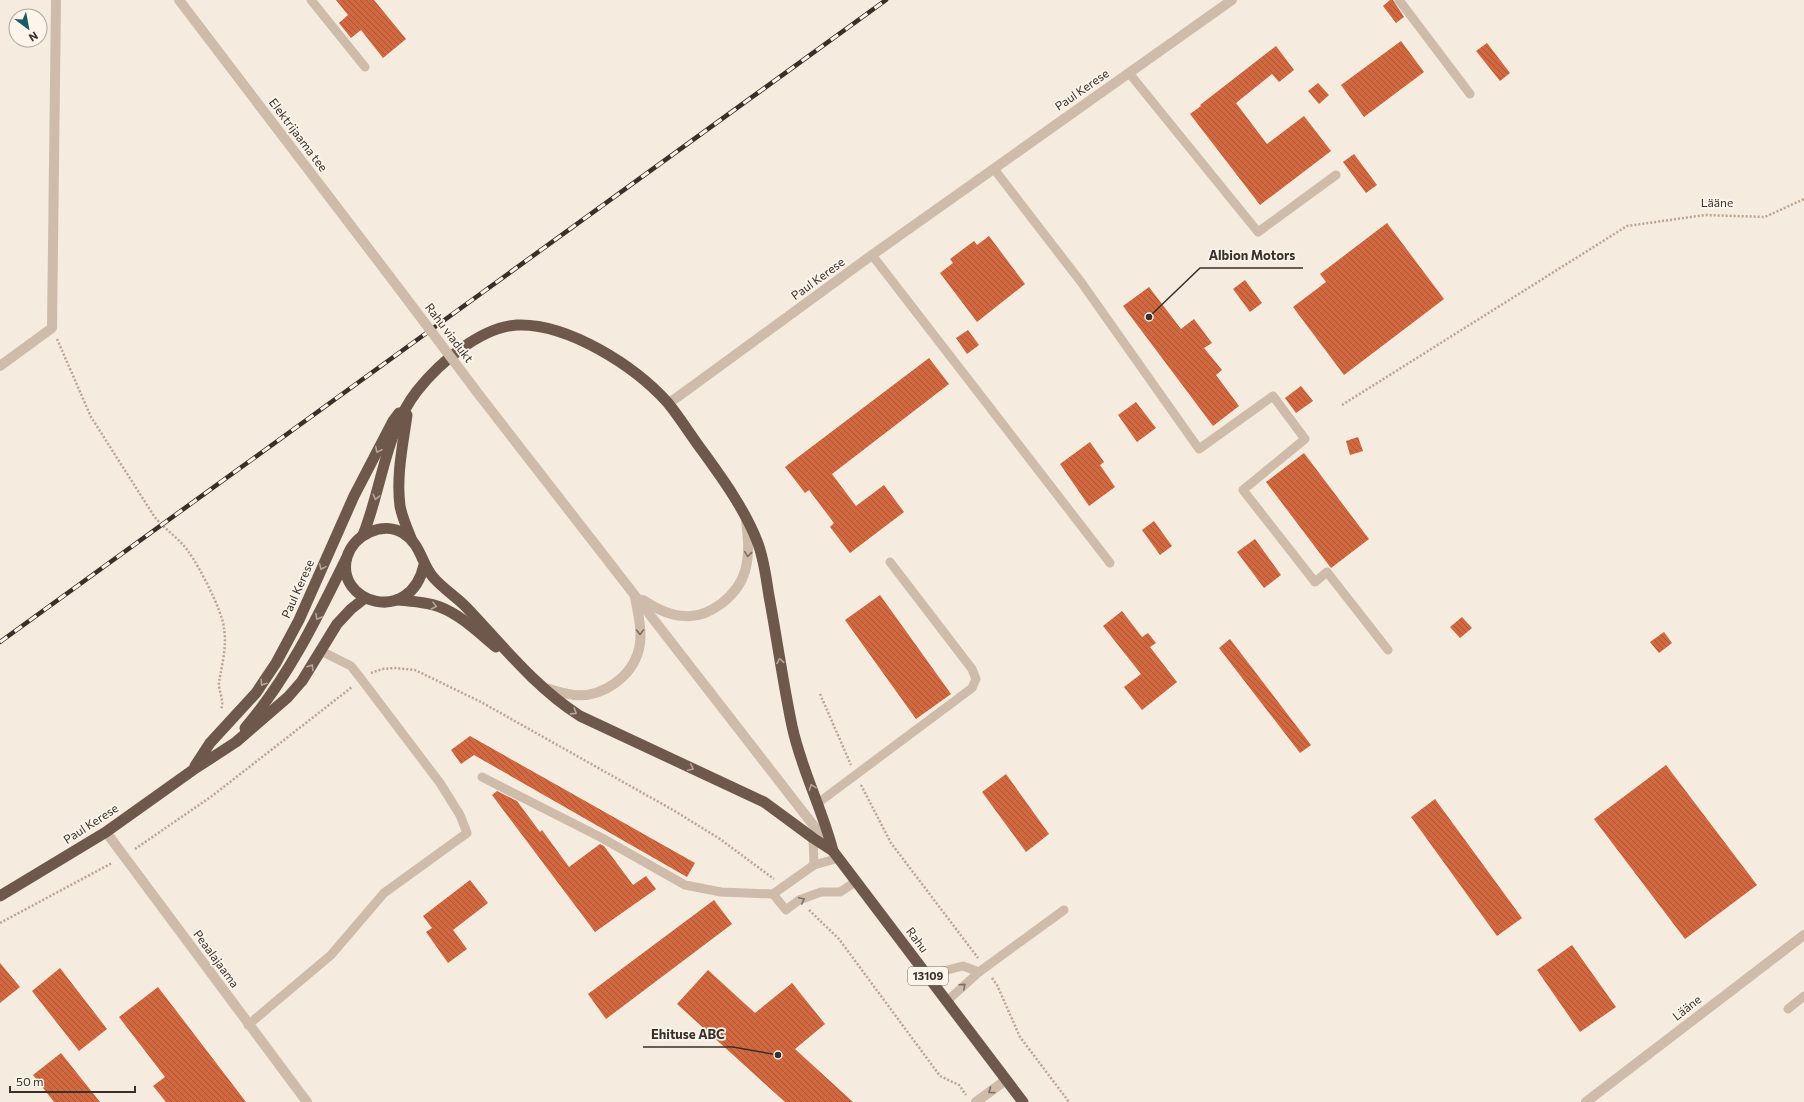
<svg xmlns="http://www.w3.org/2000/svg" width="1804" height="1102" font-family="Commissioner,sans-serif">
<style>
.building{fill:url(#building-back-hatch)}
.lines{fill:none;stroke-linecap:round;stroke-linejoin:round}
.path{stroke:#bba592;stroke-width:2.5;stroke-dasharray:2 2;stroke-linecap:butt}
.service{stroke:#cfbba9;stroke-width:9}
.minor{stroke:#cfbba9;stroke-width:10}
.tertiary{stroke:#cfbba9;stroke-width:10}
.trunk{stroke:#6e584c;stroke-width:11}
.rail-casing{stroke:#3b2f29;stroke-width:4.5}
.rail{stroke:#fcf5ec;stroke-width:3;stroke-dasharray:9;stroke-linecap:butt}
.tertiary-bridge{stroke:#cfbba9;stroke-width:10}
.oneway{stroke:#b5a69c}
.oneway2{stroke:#7e6e63}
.labels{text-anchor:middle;stroke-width:3.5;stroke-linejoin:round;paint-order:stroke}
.shield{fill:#fcf5ec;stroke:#756a64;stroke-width:1}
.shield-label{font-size:11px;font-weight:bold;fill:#3b2f29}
.street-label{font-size:12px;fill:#3b2f29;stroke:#fcf5ec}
.leader{fill:none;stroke:#3b2f29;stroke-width:1.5}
.callout-dot{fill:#3b2f29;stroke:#fcf5ec;stroke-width:1.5}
.callout-label{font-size:13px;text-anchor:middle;font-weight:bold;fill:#3b2f29;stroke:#fcf5ec;stroke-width:3.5;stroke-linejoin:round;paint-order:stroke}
</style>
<defs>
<pattern id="building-back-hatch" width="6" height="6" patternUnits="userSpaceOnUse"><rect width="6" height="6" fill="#d16840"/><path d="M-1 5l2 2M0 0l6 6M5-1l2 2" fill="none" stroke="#ab5636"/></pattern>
</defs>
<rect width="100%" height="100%" fill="#f5ebde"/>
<g class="building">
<path d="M336,0H374L406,39L383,58L361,30L351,38L339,23L348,15Z"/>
<path d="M1390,0H1393L1404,17L1396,23L1383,6Z"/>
<path d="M1401,41L1424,72L1364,117L1341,85Z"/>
<path d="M1487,43L1510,73L1500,81L1476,51Z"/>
<path d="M1276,46L1294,70L1279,82L1272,74L1236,103L1267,144L1304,116L1331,151L1260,205L1190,114L1201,106L1200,105Z"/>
<path d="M1318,83L1329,95L1319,104L1308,91Z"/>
<path d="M1354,154L1377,185L1366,193L1343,162Z"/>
<path d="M1387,223L1444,299L1344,375L1293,307L1326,282L1320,274Z"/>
<path d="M989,236L1025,284L977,322L940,273L953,263L950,259L974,241L977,245Z"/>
<path d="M1245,280L1262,303L1250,312L1233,289Z"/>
<path d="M1149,287L1181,329L1194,319L1212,343L1204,348L1222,370L1216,375L1239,406L1213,426L1123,306Z"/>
<path d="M968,330L979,345L967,354L956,338Z"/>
<path d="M929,358L949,384L832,474L856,506L884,485L904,512L850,553L830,527L834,523L809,490L805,493L785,467Z"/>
<path d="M1301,386L1313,401L1296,413L1285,398Z"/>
<path d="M1136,402L1156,428L1137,442L1118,415Z"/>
<path d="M1358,437L1363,451L1350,455L1346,441Z"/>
<path d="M1090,442L1104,462L1100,465L1115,487L1089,506L1060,464Z"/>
<path d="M1304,453L1369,539L1331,568L1266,482Z"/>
<path d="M1154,521L1172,546L1160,555L1142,530Z"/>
<path d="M1255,539L1281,575L1264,588L1237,552Z"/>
<path d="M880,595L951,694L916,719L845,620Z"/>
<path d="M1122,611L1142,637L1148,633L1156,643L1150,647L1177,682L1142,710L1124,687L1141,674L1103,626Z"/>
<path d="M1462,617L1472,628L1460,638L1450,627Z"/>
<path d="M1664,632L1672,643L1659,653L1650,642Z"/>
<path d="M1230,639L1311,745L1300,753L1219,648Z"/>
<path d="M470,736L695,863L687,877L474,755L461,764L451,750Z"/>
<path d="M1666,765L1757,885L1685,939L1594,819Z"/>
<path d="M1006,774L1049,834L1026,852L982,792Z"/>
<path d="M497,791L517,801L540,832L542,830L569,867L600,844L604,846L633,885L646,876L656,889L595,932L492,795Z"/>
<path d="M1435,799L1522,918L1497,936L1411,817Z"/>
<path d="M470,880L488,903L453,930L467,949L448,963L426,932L432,928L423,916Z"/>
<path d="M714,900L732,924L606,1019L588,994Z"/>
<path d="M1572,945L1616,1007L1580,1032L1537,970Z"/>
<path d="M0,963L20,987L0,1003Z"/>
<path d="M60,968L107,1029L79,1051L32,991Z"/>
<path d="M708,970L755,1013L792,983L825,1024L795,1049L853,1102H785L677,1004Z"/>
<path d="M158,987L246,1102H166L153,1086L165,1077L119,1017Z"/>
<path d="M61,1053L100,1102H54L33,1075Z"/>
</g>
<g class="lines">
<g class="path">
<path d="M57,339L91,417L154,516C164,529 179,538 188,551C199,566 222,610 224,628C227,646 222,665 219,682C218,691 225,701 221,709"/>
<path d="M1342,405L1627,226L1705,215L1765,217L1804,199"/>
<path d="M371,673L382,669L395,668L415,670L481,702L673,810L720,839L774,879"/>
<path d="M820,694L851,765"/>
<path d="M861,785L891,843L978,958"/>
<path d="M135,849L212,796L352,687"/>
<path d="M809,910L839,939L940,1076L959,1085L966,1095"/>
<path d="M0,923L112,863"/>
<path d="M992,978L997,985L1020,1037L1069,1102"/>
</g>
<g class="service">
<path d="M311,0L365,67"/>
<path d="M1399,0L1470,94"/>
<path d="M1129,73L1258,232L1336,175"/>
<path d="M994,169L1081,282L1199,449L1273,396L1305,439L1243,490L1315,582L1327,572L1388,650"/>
<path d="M872,255L1110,563"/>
<path d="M482,777L602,838L685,885L721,892L773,894L814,865L839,858"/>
<path d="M818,803L972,688L976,679L972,669L890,562"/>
<path d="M813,838L814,865"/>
<path d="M773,894L786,910L799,900L821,892H840L857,881"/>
<path d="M927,975L963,966L979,972"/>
<path d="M947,1001L979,972L1064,910"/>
<path d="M1788,1009L1804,996"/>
<path d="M248,1025L331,955L384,893L467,833L460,815L440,783L362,680L351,666L321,651"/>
</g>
<g class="minor">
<path d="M0,366L52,328L56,0"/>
<path d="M668,404L872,255L1232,0"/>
<path d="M106,832L307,1102"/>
<path d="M976,1102L1006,1080"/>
<path d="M1586,1102L1804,935"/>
</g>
<g class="tertiary">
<path d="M179,0L397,286"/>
<path d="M480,396L831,848"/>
<path d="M643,600C655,608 669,616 685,616C710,618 738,595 745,571C750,554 748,537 746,520"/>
<path d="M544,688C554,690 564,694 574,695C602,698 632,677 639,649C643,632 638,614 635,597"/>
</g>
<g class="trunk">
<path d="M407,415C403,444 396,476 400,506C402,517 407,528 411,538"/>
<path d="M363,535C382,488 385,432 417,391C439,363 481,327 517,325C568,323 635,366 668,403C680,418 690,434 701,449C722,478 744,508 757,541C764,558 766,578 769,596C777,639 783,683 792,726C801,769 822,808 833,851L1023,1102"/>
<path d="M424,565C410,627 334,602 347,557C354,534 383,521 403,533C421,544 421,563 433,577C443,589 457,597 467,608C503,646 535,687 580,716L764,802L813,838L833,851"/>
<path d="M397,600C411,601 426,602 440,607C461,615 479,633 496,647"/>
<path d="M245,728C288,678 317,618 346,559"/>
<path d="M195,766L210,743L256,693L276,663L299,620L354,496L393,421L399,413"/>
<path d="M0,896L106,832L193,770L236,742L288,697L302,681L337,624L351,609L365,598"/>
</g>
<defs>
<path id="rail" d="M0,642L886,0"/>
</defs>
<use href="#rail" class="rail-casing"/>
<use href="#rail" class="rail"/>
<path class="tertiary-bridge" d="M397,286L480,396"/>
</g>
<defs><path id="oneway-chevron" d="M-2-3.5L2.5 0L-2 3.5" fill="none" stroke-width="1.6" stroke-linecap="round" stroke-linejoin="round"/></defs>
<g class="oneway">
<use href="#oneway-chevron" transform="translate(378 450) rotate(117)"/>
<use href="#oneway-chevron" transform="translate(376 497) rotate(104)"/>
<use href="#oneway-chevron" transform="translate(322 567) rotate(114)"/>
<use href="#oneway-chevron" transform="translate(434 606) rotate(14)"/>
<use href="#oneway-chevron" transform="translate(318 617) rotate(119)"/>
<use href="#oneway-chevron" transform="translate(780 661) rotate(-99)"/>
<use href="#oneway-chevron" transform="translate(311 667) rotate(-58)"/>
<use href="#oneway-chevron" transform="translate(263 683) rotate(124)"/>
<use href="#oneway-chevron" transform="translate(574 712) rotate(33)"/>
<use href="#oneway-chevron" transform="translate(691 768) rotate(25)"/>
<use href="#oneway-chevron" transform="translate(812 787) rotate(-111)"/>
</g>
<g class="oneway2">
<use href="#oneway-chevron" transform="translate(748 554) rotate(96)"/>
<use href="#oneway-chevron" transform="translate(640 632) rotate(90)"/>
<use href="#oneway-chevron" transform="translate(802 900) rotate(-25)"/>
<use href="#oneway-chevron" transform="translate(963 986) rotate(-42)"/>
<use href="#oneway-chevron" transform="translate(991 1091) rotate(144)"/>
</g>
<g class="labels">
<rect class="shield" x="908" y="967" width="40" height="18" rx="3"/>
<g class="shield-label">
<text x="928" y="980">13109</text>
</g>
<g class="street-label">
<text transform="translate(1082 90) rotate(-35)" y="4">Paul Kerese</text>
<text transform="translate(298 135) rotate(53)" y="4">Elektrijaama tee</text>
<text x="1717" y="207">Lääne</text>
<text transform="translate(818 279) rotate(-36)" y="4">Paul Kerese</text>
<text transform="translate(449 333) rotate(53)" y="4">Rahu viadukt</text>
<text transform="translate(298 589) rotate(-66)" y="4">Paul Kerese</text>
<text transform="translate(91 824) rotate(-33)" y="4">Paul Kerese</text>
<text transform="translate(917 940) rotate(53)" y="4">Rahu</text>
<text transform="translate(216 959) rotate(54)" y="4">Peaalajaama</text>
<text transform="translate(1687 1008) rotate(-38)" y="4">Lääne</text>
</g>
</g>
<path class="leader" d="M1149 317L1200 268H1303M778 1055L733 1047H643"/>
<g class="callout-dot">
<circle cx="1149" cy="317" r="4"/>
<circle cx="778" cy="1055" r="4"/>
</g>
<g class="callout-label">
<text x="1252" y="260">Albion Motors</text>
<text x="688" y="1039">Ehituse ABC</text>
</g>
<g transform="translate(28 28) rotate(148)"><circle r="19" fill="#fcf5ec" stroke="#afa69e"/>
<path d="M0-3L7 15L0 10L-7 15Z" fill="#1a5b62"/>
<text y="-6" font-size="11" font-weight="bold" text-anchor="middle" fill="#3b2f29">N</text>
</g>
<path d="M10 1086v6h125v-6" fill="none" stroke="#3b2f29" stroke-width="2"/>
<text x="16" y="1086" font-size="12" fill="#3b2f29" stroke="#fcf5ec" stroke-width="3" paint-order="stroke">50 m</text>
</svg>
